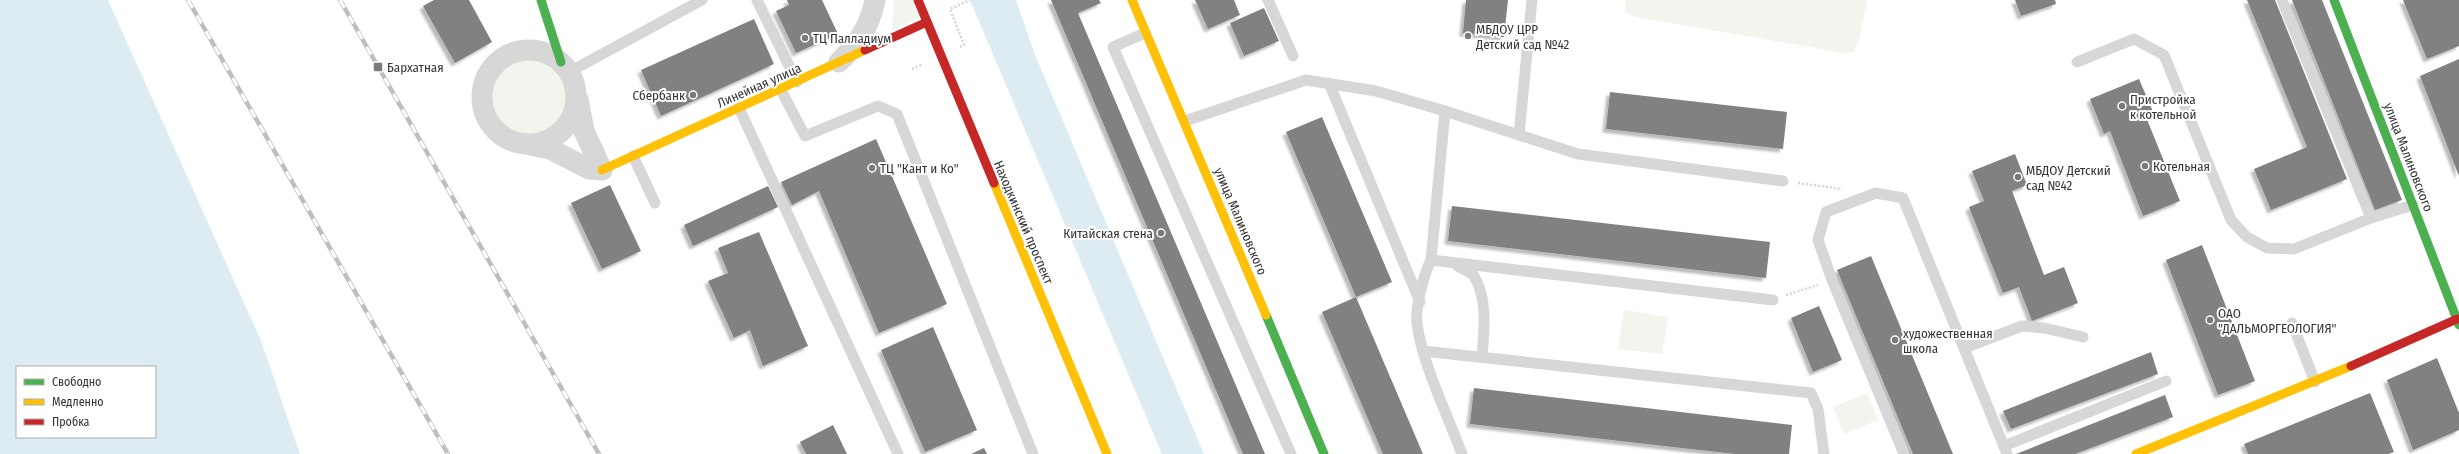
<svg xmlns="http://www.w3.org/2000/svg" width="2459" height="454" font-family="'Fira Sans Condensed',sans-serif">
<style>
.green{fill:#f1f5ed}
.water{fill:#ddebf3;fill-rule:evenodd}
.building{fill:#818181;filter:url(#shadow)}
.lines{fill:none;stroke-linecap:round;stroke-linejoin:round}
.path{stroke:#d6d6d6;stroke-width:2.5;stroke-dasharray:2 2;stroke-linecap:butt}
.lane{stroke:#d7d7d7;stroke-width:11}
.street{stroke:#d7d7d7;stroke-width:21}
.fast{stroke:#4caf50;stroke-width:9}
.slow{stroke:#ffc107;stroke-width:9}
.jam{stroke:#c62828;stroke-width:9}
.rail-casing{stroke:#bebebe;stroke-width:4.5}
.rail{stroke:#fff;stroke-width:3;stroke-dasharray:9;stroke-linecap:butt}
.poi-dot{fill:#7a7a7a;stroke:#fff;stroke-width:1.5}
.labels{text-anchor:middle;stroke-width:4;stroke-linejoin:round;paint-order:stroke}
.poi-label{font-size:13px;fill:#333;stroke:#fff;text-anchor:start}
.street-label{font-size:13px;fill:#333;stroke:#fff}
</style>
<defs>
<filter id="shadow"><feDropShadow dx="-3.5" dy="3.5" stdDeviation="1" flood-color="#0004"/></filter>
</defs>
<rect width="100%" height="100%" fill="#fff"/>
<g class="green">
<path d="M894,0H913L920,17L892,31Z"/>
<path d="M1625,0H1867L1859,41L1853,52L1844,53L1636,17L1626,13Z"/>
<circle cx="529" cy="97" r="38"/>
<path d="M1624,310L1668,317L1662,354L1618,349Z"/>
<path d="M1867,393L1878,420L1844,434L1833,407Z"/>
</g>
<g class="water">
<path d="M0,0H108L261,341L300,454H0ZM17,367H155V437H17Z"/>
<path d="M970,0H1016L1035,55L1204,454H1162Z"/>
</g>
<g class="building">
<path d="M434,0H469L492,42L455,63L423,6Z"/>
<path d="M787,0H822L838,34L796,53L776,11L789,5Z"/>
<path d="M1051,0H1099L1101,3L1078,13L1265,454H1243Z"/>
<path d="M1195,0H1234L1240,15L1208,29Z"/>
<path d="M1466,0H1508L1504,37L1463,33Z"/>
<path d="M2015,0H2055L2056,4L2021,16Z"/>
<path d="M2247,0H2275L2347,179L2271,210L2254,169L2307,147Z"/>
<path d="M2292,0H2322L2402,200L2375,210Z"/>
<path d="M2403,0H2459V46L2427,59Z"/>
<path d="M1264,8L1279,41L1244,56L1230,23Z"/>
<path d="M754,19L774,64L661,116L641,70Z"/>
<path d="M2459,59V176L2420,76Z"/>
<path d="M2139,79L2154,114L2146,117L2180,201L2143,216L2110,131L2104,134L2090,99Z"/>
<path d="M1610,92L1787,112L1783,149L1606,129Z"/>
<path d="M1322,117L1392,282L1356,297L1286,132Z"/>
<path d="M876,139L947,304L879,333L819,191L792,205L781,182Z"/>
<path d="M2015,154L2027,185L2012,191L2044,275L2064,267L2078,303L2032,321L2019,287L2003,293L1969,207L1984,201L1972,171Z"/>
<path d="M610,185L641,251L602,269L571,203Z"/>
<path d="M768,186L778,207L693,246L684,225Z"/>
<path d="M1452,206L1770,242L1766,278L1448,241Z"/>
<path d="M759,232L808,346L763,366L750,330L734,338L708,281L728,273L718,248Z"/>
<path d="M2202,245L2255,381L2218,395L2166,260Z"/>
<path d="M1871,256L1953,454H1913L1837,270Z"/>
<path d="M1356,297L1423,454H1383L1322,312Z"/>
<path d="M1819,306L1842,360L1813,372L1791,318Z"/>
<path d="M933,327L977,430L925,452L881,350Z"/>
<path d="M2151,352L2158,374L2011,429L2003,411Z"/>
<path d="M2437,358L2459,413V430L2413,450L2387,380Z"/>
<path d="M1474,388L1792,425L1789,454H1735L1470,424Z"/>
<path d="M2370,393L2394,452L2388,454H2248L2244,444Z"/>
<path d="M2165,395L2173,417L2075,454H2016Z"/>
<path d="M833,425L847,454H806L800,442Z"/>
<path d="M984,448L987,454H971Z"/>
</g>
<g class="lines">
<g class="path">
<path d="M960,47L964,45L950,9L970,0"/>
<path d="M912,69L923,64"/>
<path d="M1798,183L1842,189"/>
<path d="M1786,295L1818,285"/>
</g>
<g class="lane">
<path d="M757,0L797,82"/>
<path d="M1268,0L1293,56"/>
<path d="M2282,0L2371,218"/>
<path d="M1145,33L1113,47L1291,454"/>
<path d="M2077,62L2134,39L2164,55L2231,220L2247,237L2267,248L2294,249L2371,218L2413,205"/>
<path d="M569,72L702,0"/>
<path d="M1329,83L1420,302"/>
<path d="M781,90L805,136L878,106L897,114L1033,454"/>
<path d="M739,108L898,454"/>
<path d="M1445,111L1431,260C1424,274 1415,307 1417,323C1421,361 1448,416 1462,454"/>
<path d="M1185,121L1306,80L1376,91L1445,111L1578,154L1783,181"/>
<path d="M1519,135L1532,0"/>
<path d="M633,156L655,203"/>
<path d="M1431,260L1773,300"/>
<path d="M1458,266C1462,269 1471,272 1474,276C1488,299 1484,332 1482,357"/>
<path d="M2292,323L2315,382"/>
<path d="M1964,348L2022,326L2044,328L2083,337"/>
<path d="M1423,351L1811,393L1818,409L1824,454"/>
<path d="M2004,446L2166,381"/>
<path d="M1904,454L1832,280L1818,240L1826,212L1876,193L1903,198L2007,454"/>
</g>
<g class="street">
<circle cx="529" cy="97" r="47"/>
<path d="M839,62C858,44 870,26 875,0"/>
<path d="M578,99L584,131L602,170"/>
<path d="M530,145L550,149L589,169L602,170"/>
</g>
<g class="fast">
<path d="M541,0L561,62"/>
<path d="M2334,0L2459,325"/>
<path d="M1266,315L1324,454"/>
</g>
<g class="slow">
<path d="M1132,0L1266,315"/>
<path d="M602,170L865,50"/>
<path d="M994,183L1107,454"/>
<path d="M2136,454L2351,366"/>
</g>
<g class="jam">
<path d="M918,0L994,183"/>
<path d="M865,50L927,22"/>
<path d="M2351,366L2457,319"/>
</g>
<defs>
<g id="rail">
<path d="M188,0L448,454"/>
<path d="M340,0L599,454"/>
</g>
</defs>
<use href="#rail" class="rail-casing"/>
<use href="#rail" class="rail"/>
</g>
<g class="poi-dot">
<circle cx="1468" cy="36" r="4"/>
<circle cx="805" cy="38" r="4"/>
<rect x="373" y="62" width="10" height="10" rx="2"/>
<circle cx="693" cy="95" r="4"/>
<circle cx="2122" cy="106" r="4"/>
<circle cx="2145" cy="166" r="4"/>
<circle cx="872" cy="168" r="4"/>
<circle cx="2018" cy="177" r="4"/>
<circle cx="1161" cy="233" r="4"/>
<circle cx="2210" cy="320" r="4"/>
<circle cx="1895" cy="340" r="4"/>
</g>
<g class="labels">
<g class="poi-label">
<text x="1476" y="34">МБДОУ ЦРР<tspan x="1476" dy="15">Детский сад №42</tspan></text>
<text x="813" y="43">ТЦ Палладиум</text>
<text x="387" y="72">Бархатная</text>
<text x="685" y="100" text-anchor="end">Сбербанк</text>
<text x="2130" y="104">Пристройка<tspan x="2130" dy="15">к котельной</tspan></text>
<text x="2153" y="171">Котельная</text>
<text x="880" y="173">ТЦ "Кант и Ко"</text>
<text x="2026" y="175">МБДОУ Детский<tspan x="2026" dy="15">сад №42</tspan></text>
<text x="1153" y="238" text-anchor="end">Китайская стена</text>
<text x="2218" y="318">ОАО<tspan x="2218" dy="15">"ДАЛЬМОРГЕОЛОГИЯ"</tspan></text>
<text x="1903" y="338">художественная<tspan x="1903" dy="15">школа</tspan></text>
</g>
<g class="street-label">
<text transform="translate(759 85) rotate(-24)" y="5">Линейная улица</text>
<text transform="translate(2409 157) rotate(69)" y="5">улица Малиновского</text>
<text transform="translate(1241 221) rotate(67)" y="5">улица Малиновского</text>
<text transform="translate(1024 222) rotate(67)" y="5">Находкинский проспект</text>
</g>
</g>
<rect x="16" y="366" width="140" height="72" fill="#ffffff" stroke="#adadad"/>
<rect x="24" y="379" width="20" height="6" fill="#4caf50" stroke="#adadad"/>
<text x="52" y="386" font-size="12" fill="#333333">Свободно</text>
<rect x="24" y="399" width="20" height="6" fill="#ffc107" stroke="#adadad"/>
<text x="52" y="406" font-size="12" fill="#333333">Медленно</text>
<rect x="24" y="419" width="20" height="6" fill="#c62828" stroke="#adadad"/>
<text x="52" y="426" font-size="12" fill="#333333">Пробка</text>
</svg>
